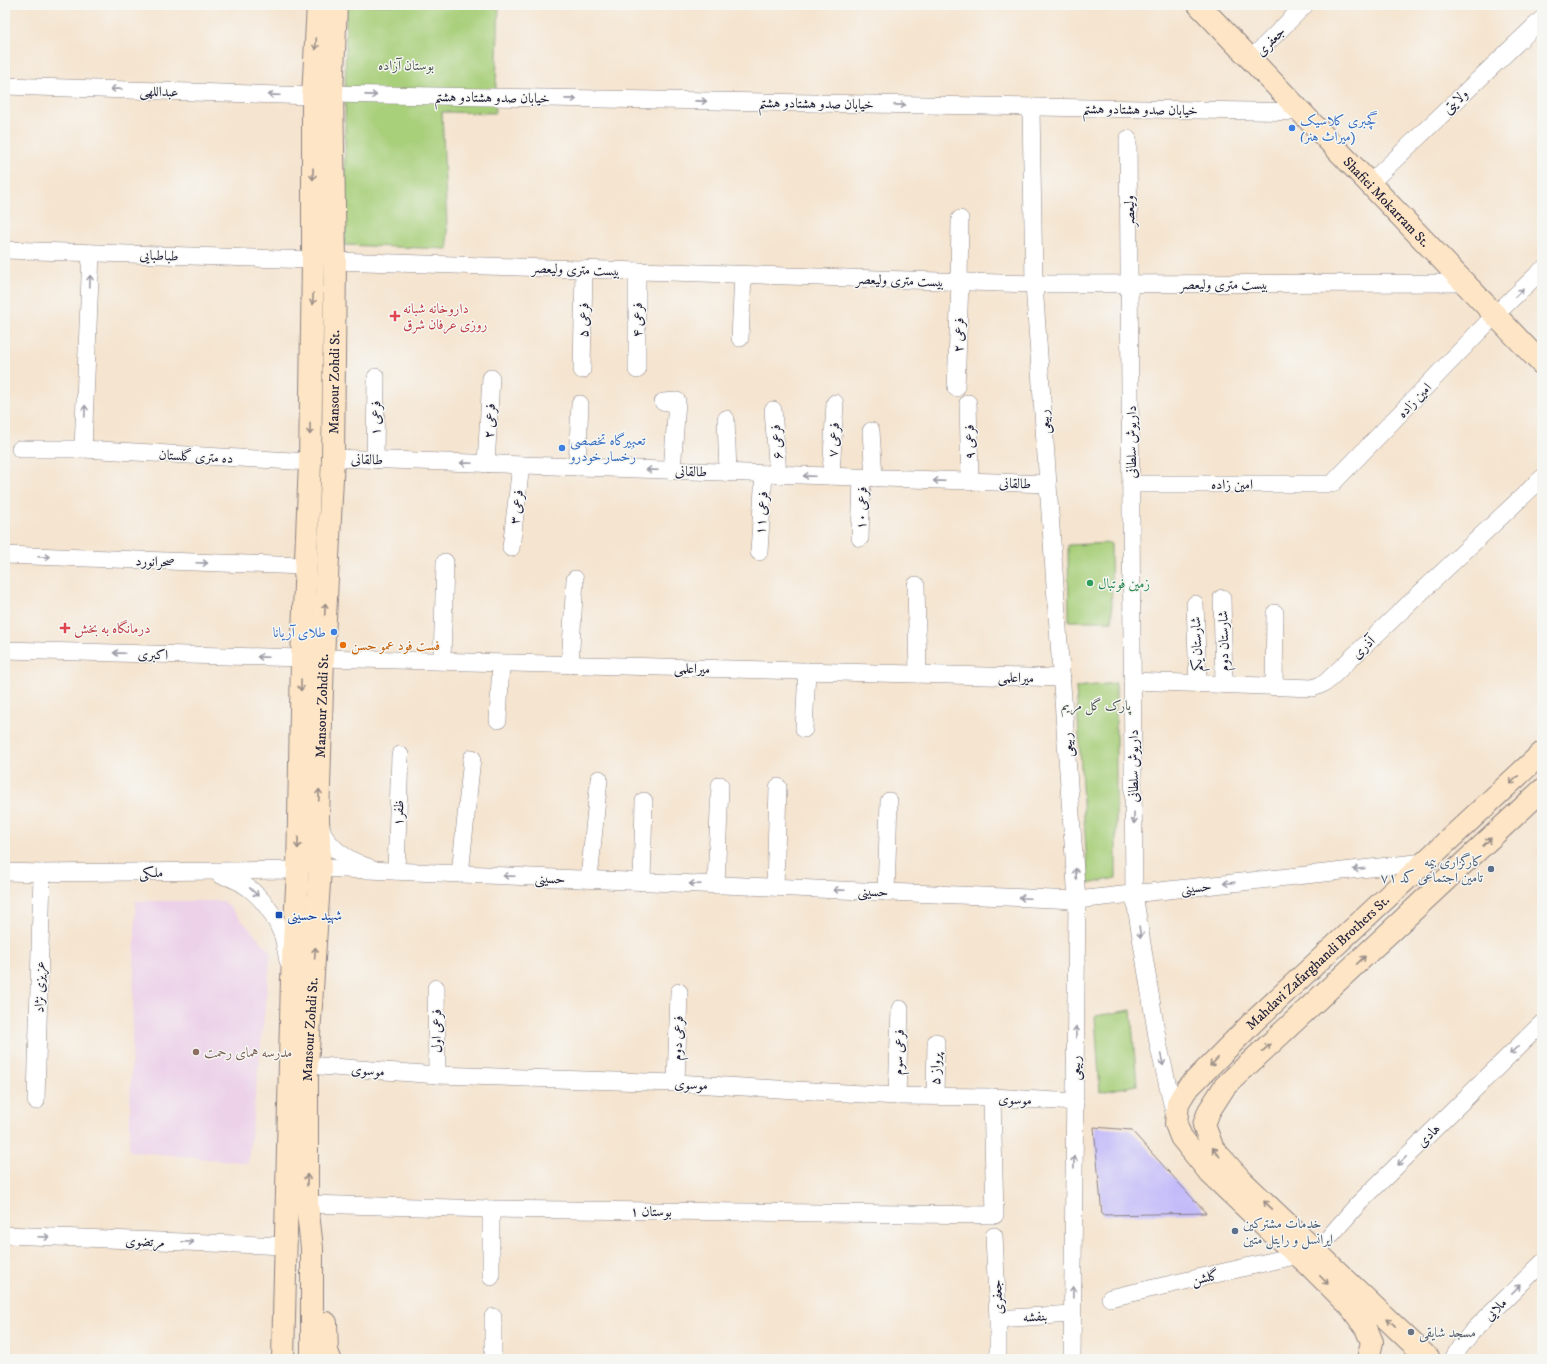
<svg xmlns="http://www.w3.org/2000/svg" width="1547" height="1364" font-family="'IM FELL DW Pica',Amiri,serif">
<style>
.built{fill:#ecd1e9}
.green{fill:#a8cf7a;stroke:#65785a}
.building{fill:#c2baf9}
.lines{fill:none;stroke-linecap:round;stroke-linejoin:round}
.minor-casing{stroke:#8c8385;stroke-width:18}
.secondary-casing{stroke:#8c8385;stroke-width:24}
.minor{stroke:#fff;stroke-width:17}
.secondary{stroke:#fde5c5;stroke-width:22}
.oneway{stroke:#9a8d87}
.oneway2{stroke:#9c9ca7}
.shop-dot{fill:#3f7fe0;stroke:#f6f6f2;stroke-width:1.5}
.health-dot{fill:#e0444e;stroke:#f6f6f2;stroke-width:1.5}
.leisure-dot{fill:#2e9e5b;stroke:#f6f6f2;stroke-width:1.5}
.food-dot{fill:#e8710a;stroke:#f6f6f2;stroke-width:1.5}
.service-dot{fill:#5c6f8a;stroke:#f6f6f2;stroke-width:1.5}
.transit-dot{fill:#1a4fb4;stroke:#f6f6f2;stroke-width:1.5}
.education-dot{fill:#8d6e63;stroke:#f6f6f2;stroke-width:1.5}
.worship-dot{fill:#6b7280;stroke:#f6f6f2;stroke-width:1.5}
.labels{text-anchor:middle;stroke-width:3;stroke-linejoin:round;paint-order:stroke}
.street-label{font-size:14px;fill:#22223b;stroke:#f6f6f2}
.park-label{font-size:14px;fill:#4a564e;stroke:#f6f6f2}
.shop-label{font-size:14px;fill:#366cbe;stroke:#f6f6f2;text-anchor:start}
.health-label{font-size:14px;fill:#be3a42;stroke:#f6f6f2;text-anchor:start}
.leisure-label{font-size:14px;fill:#27864d;stroke:#f6f6f2;text-anchor:start}
.food-label{font-size:14px;fill:#c56008;stroke:#f6f6f2;text-anchor:start}
.service-label{font-size:14px;fill:#4e5e75;stroke:#f6f6f2;text-anchor:end}
.transit-label{font-size:14px;fill:#164399;stroke:#f6f6f2;text-anchor:start}
.education-label{font-size:14px;fill:#785e54;stroke:#f6f6f2;text-anchor:start}
.worship-label{font-size:14px;fill:#5b616d;stroke:#f6f6f2;text-anchor:start}
</style>
<rect width="100%" height="100%" fill="#f6f6f2"/>
<filter id="ink" filterUnits="userSpaceOnUse"><feTurbulence type="fractalNoise" baseFrequency=".025" numOctaves="2"/><feDisplacementMap in="SourceGraphic" scale="8" xChannelSelector="R" yChannelSelector="G"/><feConvolveMatrix kernelMatrix="1 2 1 2 8 2 1 2 1" color-interpolation-filters="sRGB"/></filter>
<filter id="wash" filterUnits="userSpaceOnUse"><feTurbulence type="fractalNoise" baseFrequency=".012" numOctaves="4" result="noise"/><feDisplacementMap in="SourceGraphic" scale="16" xChannelSelector="R" yChannelSelector="G"/><feGaussianBlur stdDeviation="0.9" result="paint"/><feColorMatrix in="noise" values="0 0 0 0 0 0 0 0 0 0 0 0 0 0 0 0 0 1.4 0 .05"/><feComposite in="paint" operator="in"/></filter>
<g filter="url(#wash)">
<rect width="100%" height="100%" fill="#f5e4cf"/>
<path class="built" d="M136,901H224L271,952L248,1163L129,1151Z"/>
<g class="green">
<path d="M346,5H499L495,113L442,112L448,249L344,245Z"/>
<path d="M1111,543L1112,621H1069L1068,545Z"/>
<path d="M1116,683V878L1088,884L1076,687Z"/>
<path d="M1131,1010L1137,1085L1100,1092L1095,1016Z"/>
</g>
<g id="blocks">
<path class="building" d="M1094,1127L1131,1130L1206,1213L1102,1215Z"/>
</g>
</g>
<g filter="url(#ink)">
<use href="#blocks" fill-opacity="0" stroke="#8c8385" stroke-width="1"/>
<g class="lines">
<defs>
<g id="minor">
<path d="M1251,59L1305,5"/>
<path d="M5,86L313,96"/>
<path d="M332,94L1301,112"/>
<path d="M1031,107L1034,284L1077,900L1072,1359"/>
<path d="M1128,139L1134,894L1158,1043L1175,1117"/>
<path d="M1369,184L1542,19"/>
<path d="M5,250L313,260"/>
<path d="M335,261L1034,284L1465,283"/>
<path d="M959,282L960,219"/>
<path d="M740,338L743,275"/>
<path d="M582,370L584,269"/>
<path d="M637,370V271"/>
<path d="M956,388L960,282"/>
<path d="M663,402L677,401L672,471"/>
<path d="M968,403L970,482"/>
<path d="M773,410L778,475"/>
<path d="M726,419L728,473"/>
<path d="M871,431L874,478"/>
<path d="M20,449H83L310,462"/>
<path d="M83,449L91,253"/>
<path d="M333,458L1048,484"/>
<path d="M375,460L376,377"/>
<path d="M486,464L491,378"/>
<path d="M577,467L580,404"/>
<path d="M831,476L835,403"/>
<path d="M1131,484H1332L1495,315L1542,270"/>
<path d="M860,538L862,478"/>
<path d="M511,548L521,465"/>
<path d="M759,552L764,474"/>
<path d="M5,555L305,566"/>
<path d="M916,585L918,674"/>
<path d="M1222,598L1224,684"/>
<path d="M1195,604L1198,683"/>
<path d="M5,650L302,658"/>
<path d="M323,658L1062,678"/>
<path d="M442,661L445,562"/>
<path d="M570,665L575,579"/>
<path d="M1132,681L1313,688L1325,683L1542,478"/>
<path d="M1274,686L1275,613"/>
<path d="M498,720L501,663"/>
<path d="M804,729L807,671"/>
<path d="M320,824C322,829 324,837 328,841C338,854 353,862 368,867"/>
<path d="M320,868L1077,900L1425,862"/>
<path d="M396,871L400,755"/>
<path d="M5,872L42,873L298,870"/>
<path d="M460,874L472,758"/>
<path d="M220,875C250,881 271,906 282,934C285,942 286,952 288,961"/>
<path d="M589,879L599,779"/>
<path d="M642,882L644,801"/>
<path d="M716,885L720,785"/>
<path d="M775,887L778,787"/>
<path d="M886,892L889,801"/>
<path d="M436,988L437,1075"/>
<path d="M307,1065L437,1075L676,1083L897,1096L992,1097L1075,1102"/>
<path d="M676,1083L679,992"/>
<path d="M897,1096L900,1009"/>
<path d="M935,1096L936,1042"/>
<path d="M36,1101L42,873"/>
<path d="M307,1204L491,1209L995,1215L992,1097"/>
<path d="M5,1235L285,1246"/>
<path d="M994,1236L998,1319V1359"/>
<path d="M1317,1251L1358,1204L1542,1023"/>
<path d="M491,1277V1209"/>
<path d="M1110,1298L1299,1255"/>
<path d="M493,1317V1359"/>
<path d="M998,1319L1072,1314"/>
<path d="M1453,1359L1460,1347L1472,1332L1542,1263"/>
</g>
<g id="secondary">
<path id="s1" d="M1199,5L1542,364"/>
<path d="M326,1323L327,1351L330,1359"/>
<path d="M283,1359L292,978L298,870L302,658L310,462L313,260V96L318,5"/>
<path id="s2" d="M312,1359V1248L307,1204V1065L320,868L318,818L323,658L333,458L335,261L332,94L336,5"/>
<path id="s3" d="M1368,1359L1372,1342L1366,1328L1351,1307L1308,1264L1274,1234L1210,1173L1181,1137L1176,1124L1178,1103L1186,1090L1252,1023L1542,753"/>
<path d="M1429,1359L1242,1181L1213,1149L1204,1125L1209,1111L1225,1086L1542,790"/>
</g>
</defs>
<use href="#minor" class="minor-casing"/>
<use href="#secondary" class="secondary-casing"/>
<use href="#minor" class="minor"/>
<use href="#secondary" class="secondary"/>
</g>
<defs><path id="oneway-shaft" d="M-6 0H5M1.5-3L5.5 0L1.5 3" fill="none" stroke-width="1.6" stroke-linecap="round" stroke-linejoin="round"/></defs>
<g class="oneway">
<use href="#oneway-shaft" transform="translate(316 44) rotate(93)"/>
<use href="#oneway-shaft" transform="translate(313 174) rotate(90)"/>
<use href="#oneway-shaft" transform="translate(313 299) rotate(91)"/>
<use href="#oneway-shaft" transform="translate(310 429) rotate(91)"/>
<use href="#oneway-shaft" transform="translate(325 609) rotate(-87)"/>
<use href="#oneway-shaft" transform="translate(301 685) rotate(91)"/>
<use href="#oneway-shaft" transform="translate(1514 780) rotate(136)"/>
<use href="#oneway-shaft" transform="translate(319 795) rotate(-88)"/>
<use href="#oneway-shaft" transform="translate(1487 842) rotate(-44)"/>
<use href="#oneway-shaft" transform="translate(298 843) rotate(91)"/>
<use href="#oneway-shaft" transform="translate(315 953) rotate(-86)"/>
<use href="#oneway-shaft" transform="translate(1361 960) rotate(-43)"/>
<use href="#oneway-shaft" transform="translate(1266 1048) rotate(-43)"/>
<use href="#oneway-shaft" transform="translate(1214 1062) rotate(134)"/>
<use href="#oneway-shaft" transform="translate(1216 1152) rotate(-128)"/>
<use href="#oneway-shaft" transform="translate(307 1180) rotate(-90)"/>
<use href="#oneway-shaft" transform="translate(1268 1205) rotate(-137)"/>
<use href="#oneway-shaft" transform="translate(1324 1280) rotate(45)"/>
<use href="#oneway-shaft" transform="translate(1391 1322) rotate(-136)"/>
</g>
<g class="oneway2">
<use href="#oneway-shaft" transform="translate(116 89) rotate(-178)"/>
<use href="#oneway-shaft" transform="translate(274 95) rotate(-178)"/>
<use href="#oneway-shaft" transform="translate(371 95) rotate(1)"/>
<use href="#oneway-shaft" transform="translate(571 99) rotate(1)"/>
<use href="#oneway-shaft" transform="translate(701 101) rotate(1)"/>
<use href="#oneway-shaft" transform="translate(900 105) rotate(1)"/>
<use href="#oneway-shaft" transform="translate(90 281) rotate(-88)"/>
<use href="#oneway-shaft" transform="translate(1519 293) rotate(-44)"/>
<use href="#oneway-shaft" transform="translate(85 411) rotate(-88)"/>
<use href="#oneway-shaft" transform="translate(466 463) rotate(-178)"/>
<use href="#oneway-shaft" transform="translate(652 470) rotate(-178)"/>
<use href="#oneway-shaft" transform="translate(809 476) rotate(-178)"/>
<use href="#oneway-shaft" transform="translate(939 481) rotate(-178)"/>
<use href="#oneway-shaft" transform="translate(44 557) rotate(2)"/>
<use href="#oneway-shaft" transform="translate(202 563) rotate(2)"/>
<use href="#oneway-shaft" transform="translate(119 653) rotate(-178)"/>
<use href="#oneway-shaft" transform="translate(263 657) rotate(-178)"/>
<use href="#oneway-shaft" transform="translate(1134 818) rotate(90)"/>
<use href="#oneway-shaft" transform="translate(1359 869) rotate(174)"/>
<use href="#oneway-shaft" transform="translate(1076 874) rotate(-94)"/>
<use href="#oneway-shaft" transform="translate(509 876) rotate(-178)"/>
<use href="#oneway-shaft" transform="translate(1229 883) rotate(174)"/>
<use href="#oneway-shaft" transform="translate(695 884) rotate(-178)"/>
<use href="#oneway-shaft" transform="translate(839 890) rotate(-178)"/>
<use href="#oneway-shaft" transform="translate(254 892) rotate(44)"/>
<use href="#oneway-shaft" transform="translate(1025 898) rotate(-177)"/>
<use href="#oneway-shaft" transform="translate(1140 932) rotate(81)"/>
<use href="#oneway-shaft" transform="translate(1076 1032) rotate(-89)"/>
<use href="#oneway-shaft" transform="translate(1514 1050) rotate(135)"/>
<use href="#oneway-shaft" transform="translate(1162 1060) rotate(77)"/>
<use href="#oneway-shaft" transform="translate(1402 1161) rotate(135)"/>
<use href="#oneway-shaft" transform="translate(1074 1162) rotate(-89)"/>
<use href="#oneway-shaft" transform="translate(44 1237) rotate(2)"/>
<use href="#oneway-shaft" transform="translate(188 1242) rotate(2)"/>
<use href="#oneway-shaft" transform="translate(1516 1289) rotate(-45)"/>
<use href="#oneway-shaft" transform="translate(1073 1292) rotate(-89)"/>
</g>
</g>
<g class="shop-dot">
<circle cx="1292" cy="128" r="4"/>
<circle cx="562" cy="448" r="4"/>
<circle cx="334" cy="632" r="4"/>
</g>
<g class="health-dot">
<path d="M393 310h4v4h4v4h-4v4h-4v-4h-4v-4h4z"/>
<path d="M63 622h4v4h4v4h-4v4h-4v-4h-4v-4h4z"/>
</g>
<circle class="leisure-dot" cx="1090" cy="583" r="4"/>
<circle class="food-dot" cx="343" cy="645" r="4"/>
<g class="service-dot">
<circle cx="1491" cy="869" r="4"/>
<circle cx="1235" cy="1231" r="4"/>
</g>
<rect class="transit-dot" x="275" y="911" width="8" height="8" rx="2"/>
<circle class="education-dot" cx="196" cy="1052" r="4"/>
<circle class="worship-dot" cx="1411" cy="1332" r="4"/>
<g class="labels">
<g class="street-label">
<text transform="translate(1270 41) rotate(-45)" y="5">جعفری</text>
<text transform="translate(159 91) rotate(2)" y="5">عبداللهی</text>
<text transform="translate(492 97) rotate(1)" y="5">خیابان صدو هشتادو هشتم</text>
<text transform="translate(1455 101) rotate(-44)" y="5">ولایتی</text>
<text transform="translate(816 103) rotate(1)" y="5">خیابان صدو هشتادو هشتم</text>
<text transform="translate(1140 109) rotate(1)" y="5">خیابان صدو هشتادو هشتم</text>
<text dy="5" stroke="none"><textPath href="#s1" startOffset="272">Shafiei Mokarram St.</textPath></text>
<text transform="translate(1129 211) rotate(-91)" y="5">ولیعصر</text>
<text transform="translate(159 255) rotate(2)" y="5">طباطبایی</text>
<text transform="translate(576 269) rotate(2)" y="5">بیست متری ولیعصر</text>
<text transform="translate(900 280) rotate(2)" y="5">بیست متری ولیعصر</text>
<text x="1224" y="289">بیست متری ولیعصر</text>
<text transform="translate(583 320) rotate(-89)" y="5">فرعی ۵</text>
<text transform="translate(637 320) rotate(-90)" y="5">فرعی ۴</text>
<text transform="translate(958 335) rotate(-88)" y="5">فرعی ۲</text>
<text dy="5" stroke="none"><textPath href="#s2" startOffset="978">Mansour Zohdi St.</textPath></text>
<text transform="translate(1414 400) rotate(-46)" y="5">امين زاده</text>
<text transform="translate(375 418) rotate(-89)" y="5">فرعی ۱</text>
<text transform="translate(489 421) rotate(-87)" y="5">فرعی ۲</text>
<text transform="translate(1044 422) rotate(-94)" y="5">ربیعی</text>
<text transform="translate(833 440) rotate(-87)" y="5">فرعی ۷</text>
<text transform="translate(776 442) rotate(-94)" y="5">فرعی ۶</text>
<text transform="translate(969 442) rotate(-91)" y="5">فرعی ۹</text>
<text transform="translate(1131 442) rotate(-90)" y="5">داریوش سلطانی</text>
<text transform="translate(196 456) rotate(3)" y="5">ده متری گلستان</text>
<text transform="translate(367 459) rotate(2)" y="5">طالقانی</text>
<text transform="translate(691 471) rotate(2)" y="5">طالقانی</text>
<text transform="translate(1015 483) rotate(2)" y="5">طالقانی</text>
<text x="1232" y="489">امین زاده</text>
<text transform="translate(516 507) rotate(-83)" y="5">فرعی ۳</text>
<text transform="translate(861 508) rotate(-88)" y="5">فرعی ۱۰</text>
<text transform="translate(761 513) rotate(-86)" y="5">فرعی ۱۱</text>
<text transform="translate(155 561) rotate(2)" y="5">صحرانورد</text>
<text transform="translate(1223 641) rotate(-91)" y="5">شارستان دوم</text>
<text transform="translate(1196 644) rotate(-92)" y="5">شارستان یکم</text>
<text transform="translate(1363 647) rotate(-43)" y="5">آذری</text>
<text transform="translate(153 654) rotate(2)" y="5">اکبری</text>
<text transform="translate(692 668) rotate(2)" y="5">میراعلمی</text>
<text transform="translate(1016 677) rotate(2)" y="5">میراعلمی</text>
<text dy="5" stroke="none"><textPath href="#s2" startOffset="654">Mansour Zohdi St.</textPath></text>
<text transform="translate(1067 745) rotate(-94)" y="5">ربیعی</text>
<text transform="translate(1133 766) rotate(-90)" y="5">داریوش سلطانی</text>
<text transform="translate(398 813) rotate(-88)" y="5">ظفر۱</text>
<text x="151" y="877">ملکی</text>
<text transform="translate(550 878) rotate(2)" y="5">حسینی</text>
<text transform="translate(1196 887) rotate(-6)" y="5">حسینی</text>
<text transform="translate(873 891) rotate(2)" y="5">حسینی</text>
<text dy="5" stroke="none"><textPath href="#s3" startOffset="533">Mahdavi Zafarghandi Brothers St.</textPath></text>
<text transform="translate(39 987) rotate(-89)" y="5">عزیزی نژاد</text>
<text dy="5" stroke="none"><textPath href="#s2" startOffset="330">Mansour Zohdi St.</textPath></text>
<text transform="translate(436 1031) rotate(-90)" y="5">فرعی اول</text>
<text transform="translate(677 1038) rotate(-88)" y="5">فرعی دوم</text>
<text transform="translate(898 1052) rotate(-88)" y="5">فرعی سوم</text>
<text transform="translate(1075 1068) rotate(-89)" y="5">ربیعی</text>
<text transform="translate(935 1069) rotate(-88)" y="5">پرواز ۵</text>
<text transform="translate(368 1070) rotate(4)" y="5">موسوی</text>
<text transform="translate(691 1084) rotate(3)" y="5">موسوی</text>
<text transform="translate(1015 1099) rotate(3)" y="5">موسوی</text>
<text transform="translate(1428 1135) rotate(-45)" y="5">هادی</text>
<text transform="translate(651 1211) rotate(1)" y="5">بوستان ۱</text>
<text transform="translate(145 1241) rotate(2)" y="5">مرتضوی</text>
<text transform="translate(1205 1277) rotate(-13)" y="5">گلشن</text>
<text transform="translate(997 1297) rotate(-93)" y="5">جعفری</text>
<text transform="translate(1495 1309) rotate(-45)" y="5">ملایی</text>
<text transform="translate(1035 1316) rotate(-3)" y="5">بنفشه</text>
</g>
<g class="park-label">
<text x="406" y="70">بوستان آزاده</text>
<text x="1096" y="710">پارک گل مریم</text>
</g>
<g class="shop-label">
<text x="1300" y="125">گچبری کلاسیک<tspan x="1300" dy="16">(میراث هنر)</tspan></text>
<text x="570" y="445">تعمیرگاه تخصصی<tspan x="570" dy="16">رُخسار خودرو</tspan></text>
<text x="326" y="637" text-anchor="end">طلای آریانا</text>
</g>
<g class="health-label">
<text x="403" y="313">داروخانه شبانه<tspan x="403" dy="16">روزی عرفان شرق</tspan></text>
<text x="74" y="633">درمانگاه به بخش</text>
</g>
<g class="leisure-label">
<text x="1098" y="588">زمین فوتبال</text>
</g>
<g class="food-label">
<text x="351" y="650">فست فود عمو حسن</text>
</g>
<g class="service-label">
<text x="1483" y="866">کارگزاری بیمه<tspan x="1483" dy="16">تامین اجتماعی کد ۷۱</tspan></text>
<text x="1243" y="1228" text-anchor="start">خدمات مشترکین<tspan x="1243" dy="16">ایرانسل و رایتل متین</tspan></text>
</g>
<g class="transit-label">
<text x="287" y="920">شهید حسینی</text>
</g>
<g class="education-label">
<text x="204" y="1057">مدرسه همای رحمت</text>
</g>
<g class="worship-label">
<text x="1419" y="1337">مسجد شایقی</text>
</g>
</g>
<rect width="1547" height="1364" fill="none" stroke="#f6f6f2" stroke-width="20"/>
</svg>
